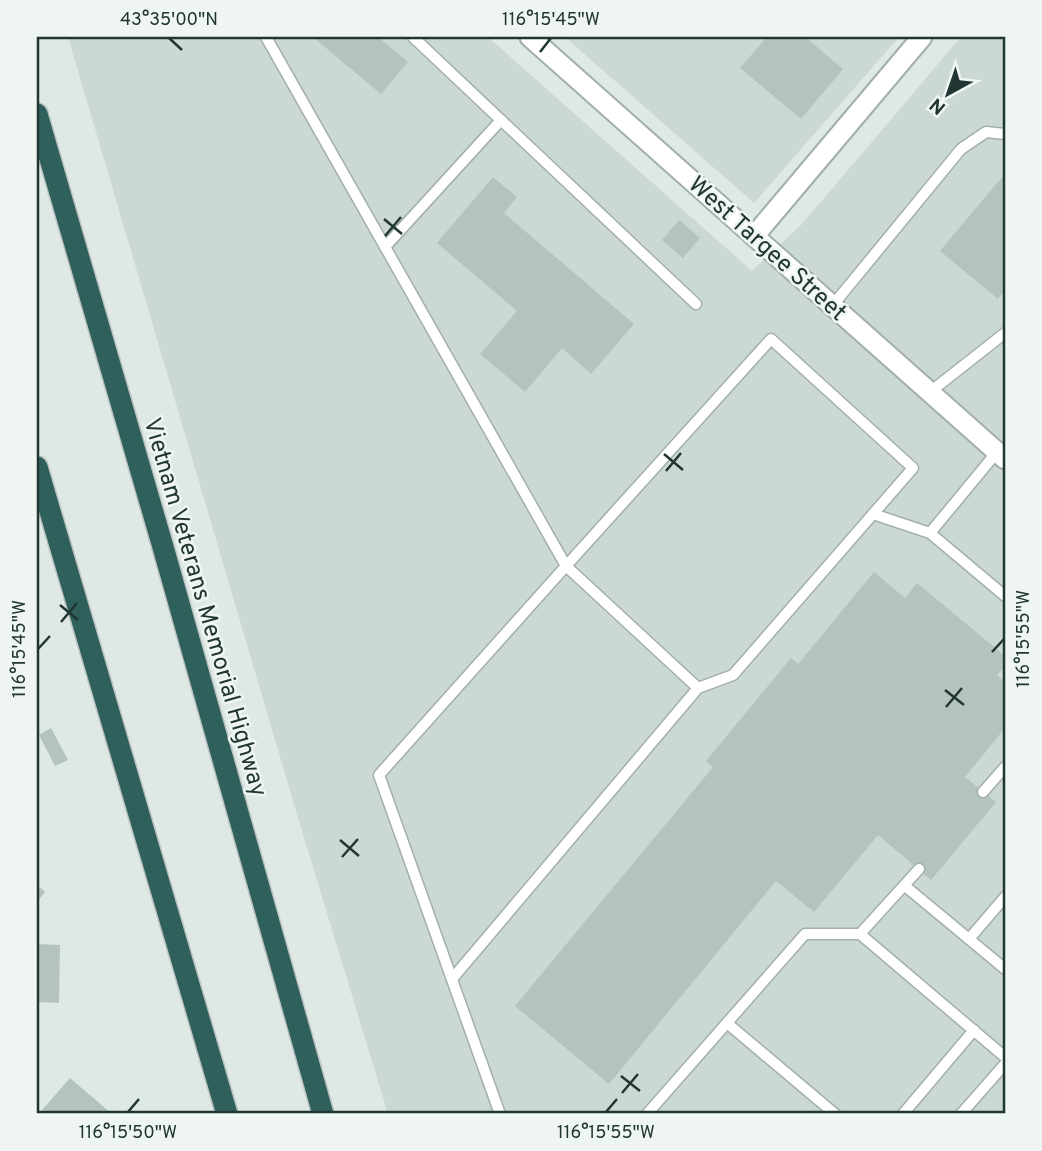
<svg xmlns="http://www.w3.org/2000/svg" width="1042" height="1151" font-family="Overpass,sans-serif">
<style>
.built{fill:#ccd8d4}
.building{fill:#b4c3be}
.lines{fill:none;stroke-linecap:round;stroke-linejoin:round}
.service-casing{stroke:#a2afac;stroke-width:13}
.minor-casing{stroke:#a2afac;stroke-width:23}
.motorway-casing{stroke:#bcc3c2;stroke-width:24}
.service{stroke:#fff;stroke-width:10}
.minor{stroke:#fff;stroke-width:19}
.motorway{stroke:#2f605b;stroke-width:21}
.ticks{fill:none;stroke:#213633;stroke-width:2.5}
.labels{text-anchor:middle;stroke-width:5;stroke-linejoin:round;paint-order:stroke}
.street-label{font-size:24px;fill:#213633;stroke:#eef5f2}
.neatline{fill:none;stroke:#213633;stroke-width:2.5}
.ticks-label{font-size:18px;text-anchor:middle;fill:#213633}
</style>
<rect width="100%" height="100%" fill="#dee8e5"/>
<g class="built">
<path d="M68,37H488L752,271L802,224L961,37H1005V1114H388L296,811Z"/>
<path d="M565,37H899L754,203Z"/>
</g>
<g class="building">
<path d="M313,37H378L408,62L381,94Z"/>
<path d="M767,37H805L843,69L801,119L740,68Z"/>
<path d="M493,177L517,197L504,213L634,324L591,374L562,348L525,392L480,354L517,311L437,243Z"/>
<path d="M1002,177L1005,180V290L998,299L940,251Z"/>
<path d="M679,220L700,238L683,258L662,240Z"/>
<path d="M874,572L905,598L917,583L1005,656V666L997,675L1005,682V728L965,777L996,802L931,880L878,835L814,912L776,881L609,1084L515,1006L713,767L706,761L791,658L798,664Z"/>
<path d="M51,728L68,760L55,766L39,735Z"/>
<path d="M37,885L45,892L37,902Z"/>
<path d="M37,944L60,945L59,1003L37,1002Z"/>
<path d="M70,1078L112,1114H47L42,1110Z"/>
</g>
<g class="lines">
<defs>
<g id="service">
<path d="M266,37L566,566L771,339L913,468L733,675L698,688L452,979"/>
<path d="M413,37L696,304"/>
<path d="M385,247L501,120"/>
<path d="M833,305L961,149L986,132L1005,134"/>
<path d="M930,392L1005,333"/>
<path d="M873,514L930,533L997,452"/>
<path d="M930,533L1005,596"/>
<path d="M983,792L1005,767"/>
<path d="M905,886L969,939"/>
<path d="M1005,897L969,939L1005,969"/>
<path d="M860,934L919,869"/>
<path d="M727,1023L835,1114"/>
<path d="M500,1114L379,775L566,566L698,688"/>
<path d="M647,1114L805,934H860L1005,1057"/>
<path d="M903,1114L974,1030"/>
<path d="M961,1114L1005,1064"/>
</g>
<g id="minor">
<path d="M530,37L1005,459"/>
<path d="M755,235L922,37"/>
</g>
<g id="motorway">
<path d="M37,114L163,547L323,1114"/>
<path d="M37,467L227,1114"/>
</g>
</defs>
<use href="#service" class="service-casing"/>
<use href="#minor" class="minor-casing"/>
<use href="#motorway" class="motorway-casing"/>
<use href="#service" class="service"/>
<use href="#minor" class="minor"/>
<use href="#motorway" class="motorway"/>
</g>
<path class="ticks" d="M169,38L182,50M540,52L551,38M384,219L402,234M385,236L401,217M664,454L683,470M666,471L681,453M60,605L78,620M61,622L77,603M38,649L50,636M992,652L1004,639M945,690L964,705M946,707L962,688M340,840L359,856M342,857L358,839M621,1076L640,1091M622,1093L638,1074M128,1112L139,1099M606,1112L617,1099"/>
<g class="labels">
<g class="street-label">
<text transform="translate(768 248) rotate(42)" y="8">West Targee Street</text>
<text transform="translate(206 607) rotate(74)" y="8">Vietnam Veterans Memorial Highway</text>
</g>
</g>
<rect width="1042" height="1151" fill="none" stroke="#eef5f2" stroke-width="77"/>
<g transform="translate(948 94) rotate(220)" stroke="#eef5f2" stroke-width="5" paint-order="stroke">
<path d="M0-5L12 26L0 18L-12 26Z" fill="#213633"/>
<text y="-10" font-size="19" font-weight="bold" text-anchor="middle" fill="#213633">N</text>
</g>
<rect x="38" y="38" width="966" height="1074" class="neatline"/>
<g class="ticks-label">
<text x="169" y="25">43°35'00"N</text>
<text x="551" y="25">116°15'45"W</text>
<text transform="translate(1023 639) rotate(-90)" y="6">116°15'55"W</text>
<text transform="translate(19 649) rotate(-90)" y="6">116°15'45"W</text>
<text x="128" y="1138">116°15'50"W</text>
<text x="606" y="1138">116°15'55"W</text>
</g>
</svg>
